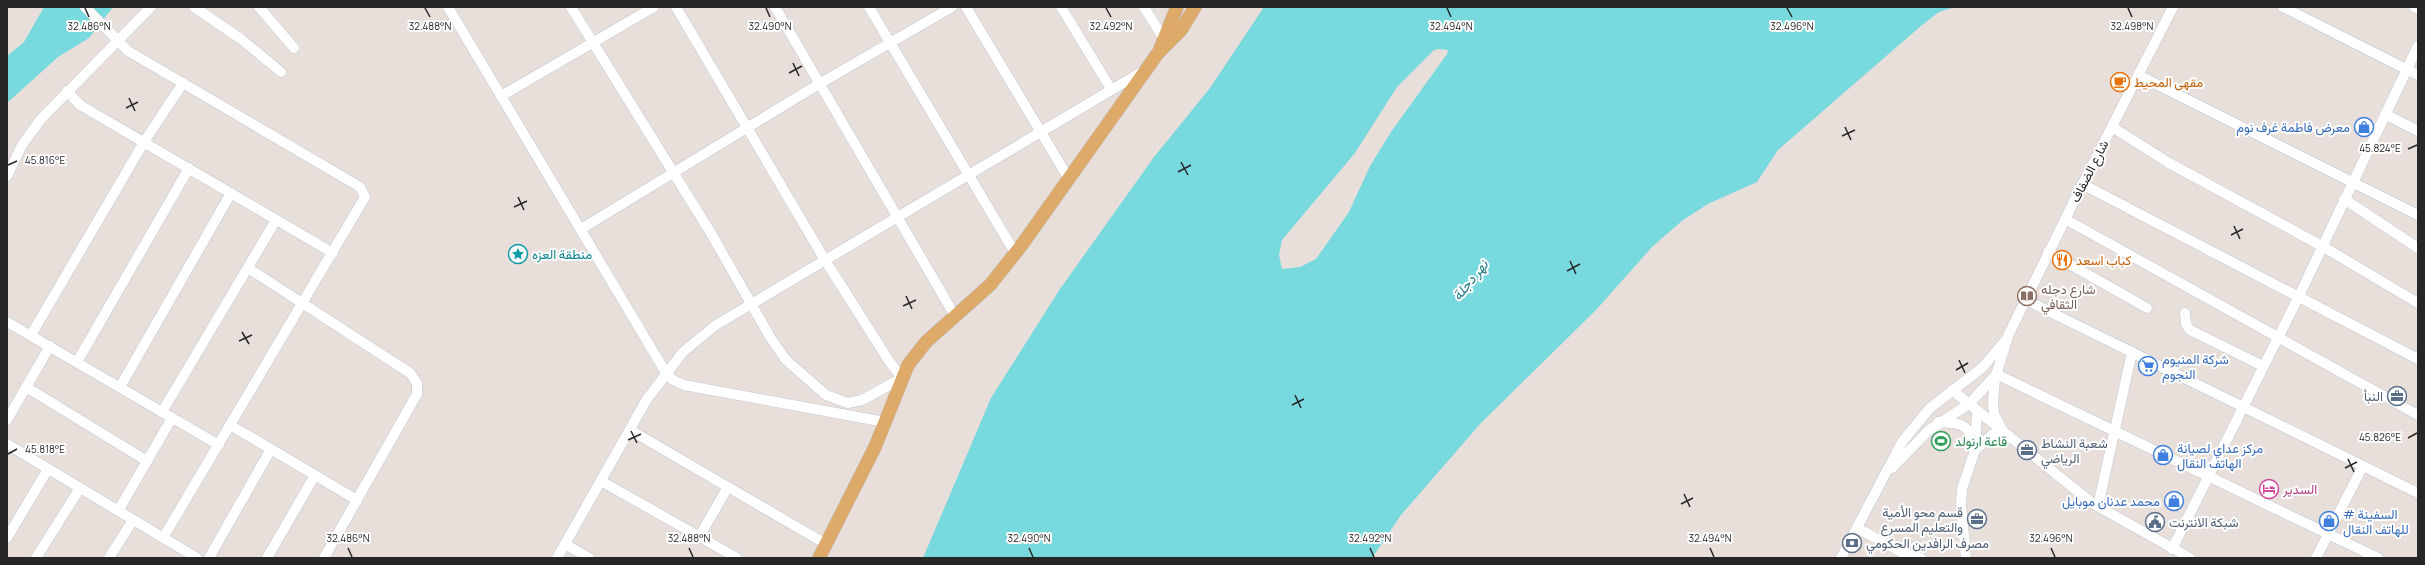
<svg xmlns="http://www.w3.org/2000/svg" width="2425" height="565" font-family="Manrope,Vazirmatn,sans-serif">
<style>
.water{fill:#78d9de;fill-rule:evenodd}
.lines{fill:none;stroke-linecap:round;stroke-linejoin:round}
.minor-casing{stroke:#c2c7cf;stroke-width:11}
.major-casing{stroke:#bebebe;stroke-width:14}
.minor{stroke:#fff;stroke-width:10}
.major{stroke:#deaa69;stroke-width:13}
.ticks{fill:none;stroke:#272727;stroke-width:1.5}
.labels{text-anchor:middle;stroke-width:4;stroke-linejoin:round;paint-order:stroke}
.food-label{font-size:13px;fill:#c56008;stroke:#fff;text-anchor:start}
.shop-label{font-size:13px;fill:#366cbe;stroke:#fff;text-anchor:start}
.street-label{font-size:13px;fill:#272727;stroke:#fff}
.culture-label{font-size:13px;fill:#0d838f;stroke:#fff;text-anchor:start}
.education-label{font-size:13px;fill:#785e54;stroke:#fff;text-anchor:start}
.service-label{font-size:13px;fill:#4e5e75;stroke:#fff;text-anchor:start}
.leisure-label{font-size:13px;fill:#27864d;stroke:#fff;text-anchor:start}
.hotel-label{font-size:13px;fill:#b23c85;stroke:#fff;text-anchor:start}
.water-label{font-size:14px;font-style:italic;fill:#1d7785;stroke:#fff}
.ticks-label{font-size:10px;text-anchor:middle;fill:#272727;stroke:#fff;stroke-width:4;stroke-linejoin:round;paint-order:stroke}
</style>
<rect width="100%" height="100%" fill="#e8dfda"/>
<g class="water">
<path d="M44,7H113L89,38L58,57L7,103V56L24,42Z"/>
<path d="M1264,7H1955L1939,12L1922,25L1778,150L1757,182L1708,204L1683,220L1652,247L1596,310L1481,423L1401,515L1372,558H923L991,398L1060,289L1154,157L1210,88ZM1439,49L1448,50L1447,54L1391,132L1370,166L1349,212L1316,259L1300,267L1282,269L1279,255L1282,240L1355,153L1397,87L1434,50Z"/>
</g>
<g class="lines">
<defs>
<g id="minor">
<path d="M85,7L128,51L360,187L365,197L163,538"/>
<path d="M194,7L241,39L281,72"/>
<path d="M259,7L294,48"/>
<path d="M448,7L666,373L673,380L684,385L885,422"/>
<path d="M571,7L712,235L770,337L786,360L826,395L848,403L862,400L902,378L889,361L825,260L676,7"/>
<path d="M775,7L955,316"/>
<path d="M869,7L1015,253"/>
<path d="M966,7L1069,179"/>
<path d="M1061,7L1111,89"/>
<path d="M1144,7L1164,39"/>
<path d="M2283,7L2418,75"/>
<path d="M2414,7L2418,9"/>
<path d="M2138,75L2418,215"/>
<path d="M67,91L80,105L333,253"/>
<path d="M501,96L654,7"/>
<path d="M2385,114L2418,131"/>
<path d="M2112,127L2169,163L2322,246L2418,303"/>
<path d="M7,176L22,145L41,119L151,7"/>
<path d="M2082,184L2418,359"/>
<path d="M2344,199L2418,248"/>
<path d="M2065,219L2418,415"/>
<path d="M581,229L819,84L952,7"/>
<path d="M2048,252L2147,308"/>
<path d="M248,268L410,373L417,383V394L324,558"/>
<path d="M2026,300L2418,493"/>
<path d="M2185,313L2186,324L2190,330L2263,366"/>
<path d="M7,322L219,445"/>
<path d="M31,335L144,142L183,83"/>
<path d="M77,362L189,168"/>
<path d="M1996,374C2123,436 2251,496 2378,558"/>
<path d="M26,387L147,461"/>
<path d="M120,387L231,193"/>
<path d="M1952,390L2092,503L2190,558"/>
<path d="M162,412L276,220"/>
<path d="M7,420L50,346"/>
<path d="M1938,422C1956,423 1969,422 1973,442"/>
<path d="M230,425L357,500"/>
<path d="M630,430L826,544"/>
<path d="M7,444L197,558"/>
<path d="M1975,450L1993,434L2003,431L1994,414L1993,402L1995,379L2008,336L2077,195L2173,7"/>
<path d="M1892,468L1928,431L1969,404L1996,375"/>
<path d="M601,481L737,558"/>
<path d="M2098,506L2132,352"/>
<path d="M118,511L172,418"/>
<path d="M1857,528L1903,553L1921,558"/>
<path d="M699,537L728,487"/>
<path d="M7,538L48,469"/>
<path d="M565,544L589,558"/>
<path d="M2172,549L2298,298L2418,46"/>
<path d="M36,558L80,488"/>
<path d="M109,558L133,520"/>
<path d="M209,558L271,449"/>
<path d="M267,558L315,475"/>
<path d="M557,558L647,399L683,352L716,325L1145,70"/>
<path d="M1841,558L1902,442L1930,408L1982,368L2005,341"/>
<path d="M1966,558L1961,505L1962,489L1975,450L1977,411"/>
<path d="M2316,558L2363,466"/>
</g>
<g id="major">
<path d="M1160,49L1177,7"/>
<path d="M819,558L875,447L908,365L926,342L990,285L1021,246L1158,53L1181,30L1195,7"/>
</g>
</defs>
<use href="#minor" class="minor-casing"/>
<use href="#major" class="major-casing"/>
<use href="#minor" class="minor"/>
<use href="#major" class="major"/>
</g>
<path class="ticks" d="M85,8L89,17M425,8L430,17M766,8L770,17M1106,8L1111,17M1447,8L1451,17M1787,8L1792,17M2128,8L2132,17M793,63L799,76M789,73L802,66M129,98L135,111M126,108L138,102M1845,127L1851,140M1842,136L1855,130M2408,149L2417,145M1181,162L1188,175M8,165L17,161M1178,172L1191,165M518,197L524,210M514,207L527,201M2234,226L2240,239M2231,235L2243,229M1570,261L1576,274M1567,271L1580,264M906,296L912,309M903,306L916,300M242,332L249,344M239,341L252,335M1959,360L1965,373M1956,370L1968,363M1295,395L1301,408M1292,405L1304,399M631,431L637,443M2408,438L2417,433M628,440L641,434M8,454L17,449M2348,459L2354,472M2345,468L2357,462M1684,494L1690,507M1681,504L1693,498M348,548L352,557M689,548L693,557M1029,548L1033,557M1370,548L1374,557M1710,548L1714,557M2051,548L2055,557"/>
<defs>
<symbol id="cafe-ring" viewBox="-11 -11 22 22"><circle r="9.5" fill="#fff" stroke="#e8710a" stroke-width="1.5"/><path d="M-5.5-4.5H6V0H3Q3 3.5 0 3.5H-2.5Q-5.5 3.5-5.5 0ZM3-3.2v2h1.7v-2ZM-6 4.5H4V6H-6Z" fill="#e8710a"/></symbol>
<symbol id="shop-ring" viewBox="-11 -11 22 22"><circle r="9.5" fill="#fff" stroke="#3f7fe0" stroke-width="1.5"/><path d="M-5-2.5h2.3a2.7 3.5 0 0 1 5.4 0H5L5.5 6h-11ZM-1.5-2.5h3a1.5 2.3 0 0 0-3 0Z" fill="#3f7fe0"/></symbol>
<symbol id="sight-ring" viewBox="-11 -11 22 22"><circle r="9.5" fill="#fff" stroke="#0f9aa8" stroke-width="1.5"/><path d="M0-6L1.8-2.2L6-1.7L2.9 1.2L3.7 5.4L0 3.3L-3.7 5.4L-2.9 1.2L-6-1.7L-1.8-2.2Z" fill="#0f9aa8"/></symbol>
<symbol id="restaurant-ring" viewBox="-11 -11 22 22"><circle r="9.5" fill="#fff" stroke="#e8710a" stroke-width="1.5"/><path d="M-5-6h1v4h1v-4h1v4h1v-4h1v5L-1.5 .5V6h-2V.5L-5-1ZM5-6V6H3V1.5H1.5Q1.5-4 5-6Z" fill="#e8710a"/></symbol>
<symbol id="library-ring" viewBox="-11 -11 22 22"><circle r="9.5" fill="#fff" stroke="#8d6e63" stroke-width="1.5"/><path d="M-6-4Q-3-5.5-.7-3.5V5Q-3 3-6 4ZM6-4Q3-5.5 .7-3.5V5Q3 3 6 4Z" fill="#8d6e63"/></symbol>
<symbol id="supermarket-ring" viewBox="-11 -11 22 22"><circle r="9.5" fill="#fff" stroke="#3f7fe0" stroke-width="1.5"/><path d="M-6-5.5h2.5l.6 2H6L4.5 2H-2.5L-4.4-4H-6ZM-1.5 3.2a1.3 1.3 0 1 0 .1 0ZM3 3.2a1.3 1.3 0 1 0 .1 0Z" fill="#3f7fe0"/></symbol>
<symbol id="office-ring" viewBox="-11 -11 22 22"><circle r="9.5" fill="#fff" stroke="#5c6f8a" stroke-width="1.5"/><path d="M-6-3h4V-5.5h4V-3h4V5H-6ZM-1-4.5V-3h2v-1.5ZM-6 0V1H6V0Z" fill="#5c6f8a"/></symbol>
<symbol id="stadium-ring" viewBox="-11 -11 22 22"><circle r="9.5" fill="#fff" stroke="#2e9e5b" stroke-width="1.5"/><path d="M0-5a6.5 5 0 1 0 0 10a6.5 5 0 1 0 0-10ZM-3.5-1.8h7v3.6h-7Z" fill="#2e9e5b"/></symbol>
<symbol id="hotel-ring" viewBox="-11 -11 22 22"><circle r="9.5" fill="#fff" stroke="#d1479c" stroke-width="1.5"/><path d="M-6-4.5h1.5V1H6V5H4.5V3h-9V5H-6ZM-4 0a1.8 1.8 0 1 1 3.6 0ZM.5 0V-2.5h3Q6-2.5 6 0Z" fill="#d1479c"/></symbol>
<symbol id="civic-ring" viewBox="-11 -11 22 22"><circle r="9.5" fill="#fff" stroke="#5c6f8a" stroke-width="1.5"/><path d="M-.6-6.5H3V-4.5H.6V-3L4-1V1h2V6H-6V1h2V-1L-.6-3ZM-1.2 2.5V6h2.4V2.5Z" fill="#5c6f8a"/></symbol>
<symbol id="bank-ring" viewBox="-11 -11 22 22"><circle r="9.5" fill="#fff" stroke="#5c6f8a" stroke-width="1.5"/><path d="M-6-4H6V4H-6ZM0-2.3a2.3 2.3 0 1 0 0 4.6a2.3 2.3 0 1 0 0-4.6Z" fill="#5c6f8a"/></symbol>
</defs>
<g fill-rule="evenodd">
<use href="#cafe-ring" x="2109" y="71" width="22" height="22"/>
<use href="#shop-ring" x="2353" y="116" width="22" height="22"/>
<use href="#sight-ring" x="507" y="243" width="22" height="22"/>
<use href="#restaurant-ring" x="2051" y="249" width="22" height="22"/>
<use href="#library-ring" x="2016" y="285" width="22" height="22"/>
<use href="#supermarket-ring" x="2137" y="355" width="22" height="22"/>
<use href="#office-ring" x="2386" y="385" width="22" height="22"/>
<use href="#stadium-ring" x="1930" y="430" width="22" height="22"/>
<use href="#office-ring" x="2016" y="439" width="22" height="22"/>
<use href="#shop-ring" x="2152" y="444" width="22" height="22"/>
<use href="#hotel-ring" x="2258" y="478" width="22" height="22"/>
<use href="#shop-ring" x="2163" y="490" width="22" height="22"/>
<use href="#office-ring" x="1966" y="508" width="22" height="22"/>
<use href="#shop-ring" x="2318" y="510" width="22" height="22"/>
<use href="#civic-ring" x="2144" y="511" width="22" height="22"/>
<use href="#bank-ring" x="1841" y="532" width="22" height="22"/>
</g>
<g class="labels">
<g class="food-label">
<text x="2134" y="87">مقهى المحيط</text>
<text x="2076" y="265">كباب اسعد</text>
</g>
<g class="shop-label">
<text x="2350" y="132" text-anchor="end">معرض فاطمة غرف نوم</text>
<text x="2162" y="364">شركة المنيوم<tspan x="2162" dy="15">النجوم</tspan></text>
<text x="2177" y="453">مركز عداي لصيانة<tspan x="2177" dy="15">الهاتف النقال</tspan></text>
<text x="2160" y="506" text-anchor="end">محمد عدنان موبايل</text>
<text x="2343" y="519"># السفينة<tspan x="2343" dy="15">للهاتف النقال</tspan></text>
</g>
<g class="street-label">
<text transform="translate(2089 171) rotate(-63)" y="5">شارع الضفاف</text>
</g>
<g class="culture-label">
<text x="532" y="259">منطقة العزه</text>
</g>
<g class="education-label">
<text x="2041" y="294">شارع دجله<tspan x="2041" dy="15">الثقافي</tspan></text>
</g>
<g class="service-label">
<text x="2383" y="401" text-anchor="end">النبأ</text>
<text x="2041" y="448">شعبة النشاط<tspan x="2041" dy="15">الرياضي</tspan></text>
<text x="1963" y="517" text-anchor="end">قسم محو الأمية<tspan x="1963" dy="15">والتعليم المسرع</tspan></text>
<text x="2169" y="527">شبكة الانترنت</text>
<text x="1866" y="548">مصرف الرافدين الحكومي</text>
</g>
<g class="leisure-label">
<text x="1955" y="446">قاعة ارنولد</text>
</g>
<g class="hotel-label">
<text x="2283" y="494">السدير</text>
</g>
<g class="water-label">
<text transform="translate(1470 280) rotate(-51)" y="5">نهر دجلة</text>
</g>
</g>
<g class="ticks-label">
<text x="89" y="30">32.486°N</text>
<text x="430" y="30">32.488°N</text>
<text x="770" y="30">32.490°N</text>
<text x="1111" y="30">32.492°N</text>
<text x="1451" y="30">32.494°N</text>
<text x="1792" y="30">32.496°N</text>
<text x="2132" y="30">32.498°N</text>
<text x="2380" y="152">45.824°E</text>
<text x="45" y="164">45.816°E</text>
<text x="2380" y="441">45.826°E</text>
<text x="45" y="453">45.818°E</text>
<text x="348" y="542">32.486°N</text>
<text x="689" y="542">32.488°N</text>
<text x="1029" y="542">32.490°N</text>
<text x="1370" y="542">32.492°N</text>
<text x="1710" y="542">32.494°N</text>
<text x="2051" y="542">32.496°N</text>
</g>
<rect width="2425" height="565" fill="none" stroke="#272727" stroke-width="16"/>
</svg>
